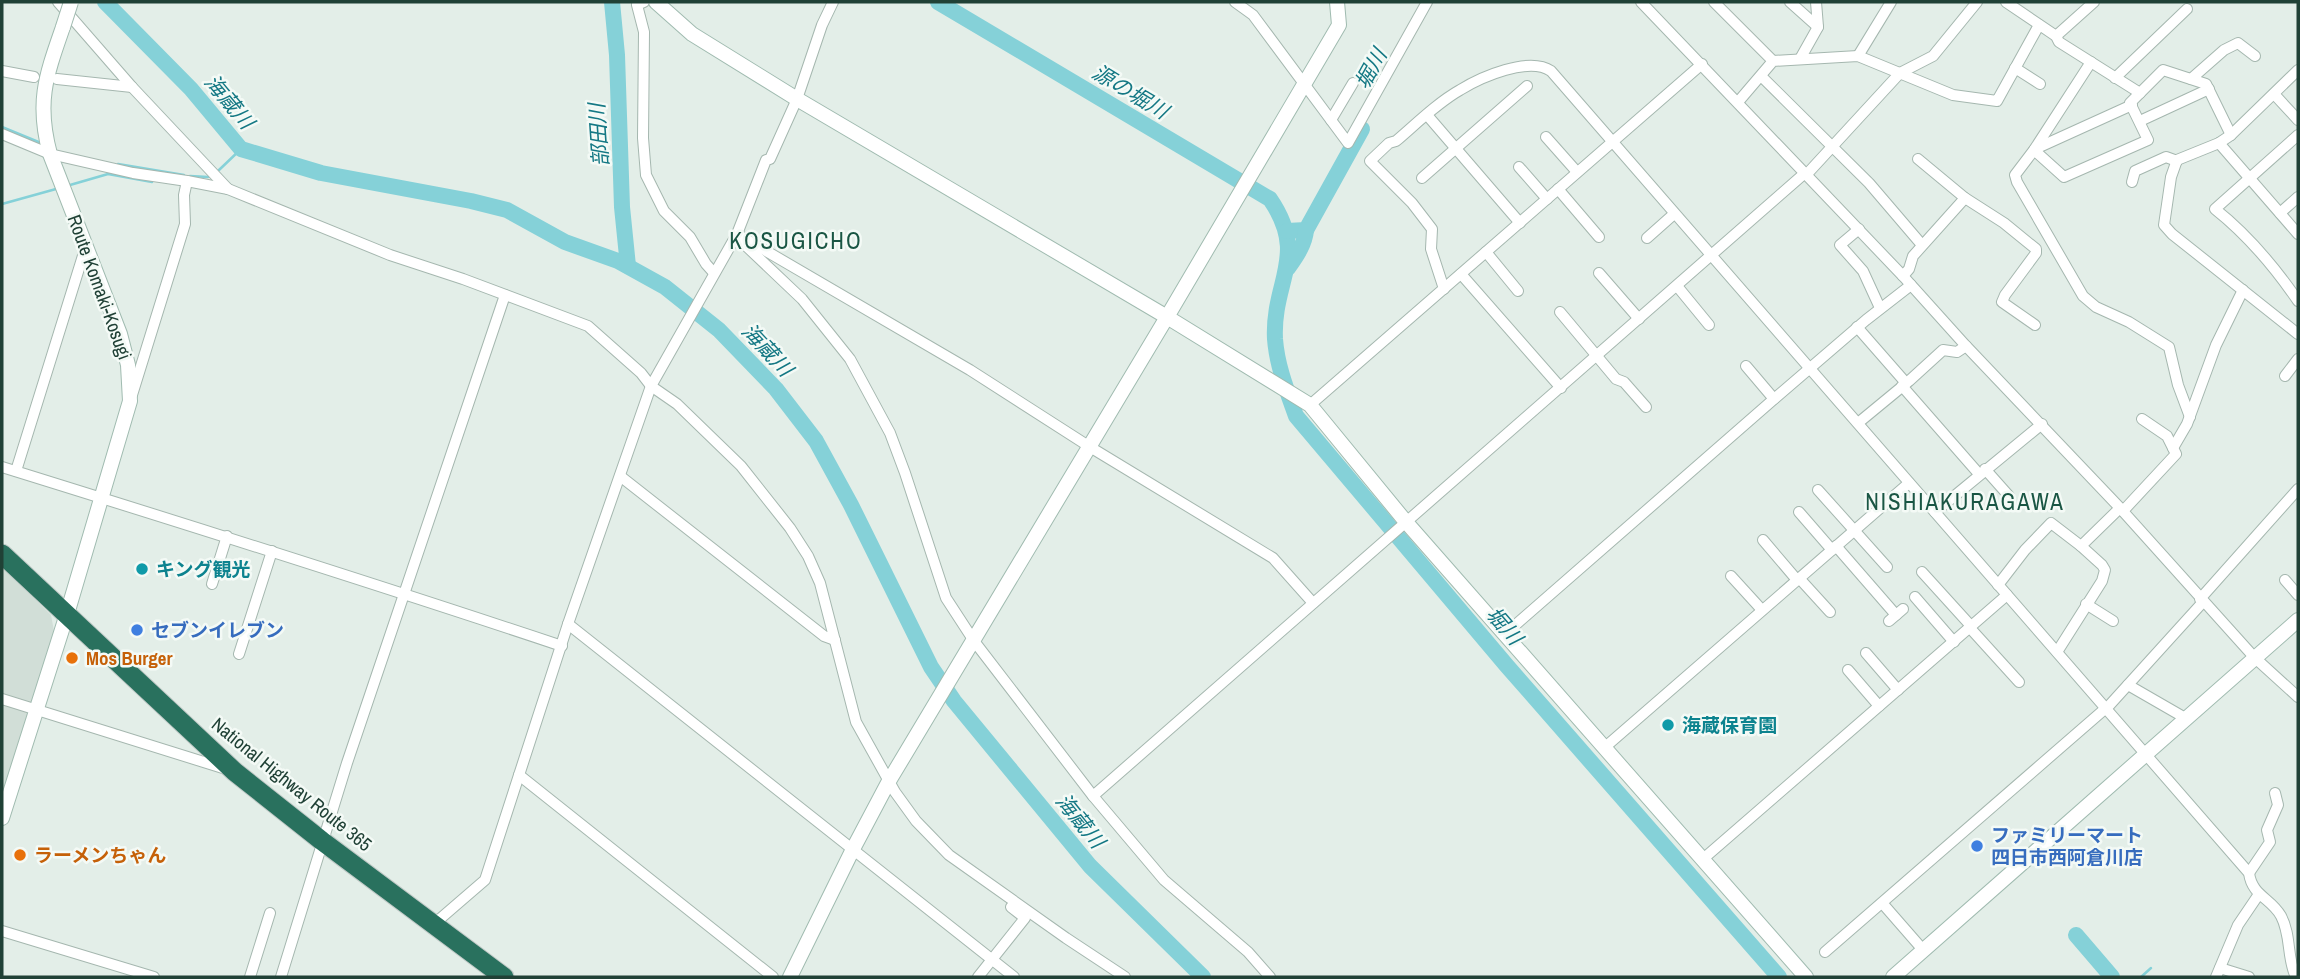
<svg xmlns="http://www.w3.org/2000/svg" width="2300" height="979" font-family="'Archivo Narrow','Noto Sans JP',sans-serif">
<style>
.built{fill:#d1ded7}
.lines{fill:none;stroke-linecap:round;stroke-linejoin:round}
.stream{stroke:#85d1d8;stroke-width:2.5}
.river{stroke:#85d1d8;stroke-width:16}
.street-casing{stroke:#a5b7af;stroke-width:12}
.secondary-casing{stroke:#a0bbb0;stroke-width:16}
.highway-casing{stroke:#c1cac7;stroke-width:21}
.street{stroke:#fff;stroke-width:10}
.secondary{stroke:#fff;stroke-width:14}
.highway{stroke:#29715e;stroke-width:19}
.secondary-bridge-casing{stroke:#a0bbb0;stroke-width:16;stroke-linecap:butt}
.secondary-bridge{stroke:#fff;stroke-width:14}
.culture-dot{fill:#0f9aa8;stroke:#f4faf6;stroke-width:2.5}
.shop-dot{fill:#3f7fe0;stroke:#f4faf6;stroke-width:2.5}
.food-dot{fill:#e8710a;stroke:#f4faf6;stroke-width:2.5}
.labels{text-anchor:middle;stroke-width:5;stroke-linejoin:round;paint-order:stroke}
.street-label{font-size:19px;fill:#204136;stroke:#f4faf6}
.culture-label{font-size:19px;font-weight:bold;fill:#0d838f;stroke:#f4faf6;text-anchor:start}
.shop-label{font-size:19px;font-weight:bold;fill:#366cbe;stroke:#f4faf6;text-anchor:start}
.food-label{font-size:19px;font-weight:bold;fill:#c56008;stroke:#f4faf6;text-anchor:start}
.water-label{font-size:21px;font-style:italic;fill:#147884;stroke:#f4faf6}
.quarter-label{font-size:23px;letter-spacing:2px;fill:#1a5644;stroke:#f4faf6}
</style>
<rect width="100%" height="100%" fill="#e3eee8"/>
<path class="built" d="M2,567L51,615L54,631L2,798Z"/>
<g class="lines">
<g class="stream">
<path d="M2,127L41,143"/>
<path d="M118,164L184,175"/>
<path d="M219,170L241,149"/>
<path d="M190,176L208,177"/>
<path d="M70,185L108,174L152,182"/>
<path d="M2,204L56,189"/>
<path d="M2141,977L2151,968"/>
</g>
<g class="river">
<path d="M105,2L191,89L241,149L321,173L471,201L507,210L565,242L618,261L665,287L719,330L776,389L816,441L851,505L931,667L954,701L1090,866L1203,977"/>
<path d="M612,2L617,55L622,207L628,266"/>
<path d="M938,2L1270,199C1309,256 1272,281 1275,339C1277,366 1287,391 1296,416L1507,666L1779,977"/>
<path d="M1287,231L1306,230L1362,129"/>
<path d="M1288,268C1296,257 1305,244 1306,230"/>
<path d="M2076,935L2112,977"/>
</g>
<defs>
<g id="street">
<path d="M58,2L132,87L228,189"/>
<path d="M644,2L637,5L644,32L643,138L646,175L664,211L690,237L706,264L714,273"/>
<path d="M833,2L822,25L797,99L770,159L766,160L737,234L970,370L1090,447L1273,558L1313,603"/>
<path d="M1235,2L1253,15L1348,143L1427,2"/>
<path d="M1641,2L1903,276L1966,346L2120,508L2254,657L2298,697"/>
<path d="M1714,2L1773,61"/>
<path d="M1790,2L1818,27"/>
<path d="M2006,2L2056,36L2059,42L2140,93"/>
<path d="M2056,36L2094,2"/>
<path d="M1858,56L1891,2"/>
<path d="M1800,59L1818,27L1816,2"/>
<path d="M2091,62L2034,150L2015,175L2017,182L2083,296L2096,307L2129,322L2169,347L2178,385L2190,417"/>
<path d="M2015,68L2040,84"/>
<path d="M2298,70L2231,135L2219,143L2177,160L2171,177L2164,225L2172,234L2298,334"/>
<path d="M2,71L34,77"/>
<path d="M1761,76L1869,183L1922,245"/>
<path d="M2115,78L2187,9"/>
<path d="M57,79L132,87"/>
<path d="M2191,79L2224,50L2238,43L2255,56"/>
<path d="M2274,94L2298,120"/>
<path d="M1738,102L1773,61L1858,56L1953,95L1997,101L2039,25"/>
<path d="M1427,115L1520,223"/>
<path d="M1331,120L1353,83"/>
<path d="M2140,121L2209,89"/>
<path d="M2,134L50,154L133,173L187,181"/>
<path d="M2298,135L2215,209C2249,236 2274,266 2298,301"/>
<path d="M1546,137L1577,172"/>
<path d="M2219,143L2298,234"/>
<path d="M2035,149L2132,105"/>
<path d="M2034,150L2064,177L2148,140L2130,103L2163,70L2206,84L2231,135"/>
<path d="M1918,159L1965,198"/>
<path d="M1519,167L1547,199"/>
<path d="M1807,174L1900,73L1933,56L1977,2"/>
<path d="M1422,178L1527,86"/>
<path d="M2132,182L2135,171L2166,157L2177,161"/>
<path d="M1558,189L1599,237"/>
<path d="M2280,213L2298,197"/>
<path d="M1859,229L1840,245L1863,271L1880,308"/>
<path d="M1647,238L1674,214"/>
<path d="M1486,252L1518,291"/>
<path d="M1599,273L1639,319"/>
<path d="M1461,274L1561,388"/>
<path d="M1903,276L1909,269L1913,256L1965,198L2004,223L2036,249V253L2005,295L2002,302L2035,325"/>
<path d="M1677,286L1709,325"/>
<path d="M1444,289L1431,249L1432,229L1412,203L1370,161L1389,143L1396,141C1416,124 1437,103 1460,90C1481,77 1529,56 1551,71L2249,873C2252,896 2271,898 2281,916C2291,935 2287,956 2295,975L2298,977"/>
<path d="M1560,312L1616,379L1624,382L1646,407"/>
<path d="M1857,327L1906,383"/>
<path d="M1746,366L1774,399"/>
<path d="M2285,376L2298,359"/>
<path d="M1902,386L1979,474"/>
<path d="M132,395L185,224L184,195L187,181L228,189L390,255L463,279L588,326L641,373L651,386L677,404L741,466L790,528L808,556L820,583L856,722L895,792L916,821L949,855L1066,938L1125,977"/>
<path d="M1310,405L1702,64"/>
<path d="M1858,423L1909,381L1943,350L1957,352L1966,346"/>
<path d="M2173,448L2187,424L2216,345L2243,290"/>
<path d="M2,467C189,525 376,584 562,646"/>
<path d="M1985,469L2009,496"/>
<path d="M16,471L86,246"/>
<path d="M620,476L824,636L835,640"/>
<path d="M1818,490L1887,567"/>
<path d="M2123,511L2176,454L2167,436L2142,419"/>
<path d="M1799,512L1832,550"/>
<path d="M1935,512L2042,424"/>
<path d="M1763,540L1797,580"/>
<path d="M1836,546L1896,615"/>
<path d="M1922,572L1971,626"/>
<path d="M1731,576L1762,610"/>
<path d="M1799,578L1830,612"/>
<path d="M2285,580L2298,595"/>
<path d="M212,584L227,536"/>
<path d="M1998,585L2025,550L2051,523L2081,546L2120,508"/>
<path d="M1915,597L1954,642"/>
<path d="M2200,599L2298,489"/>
<path d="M2086,604L2113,621"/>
<path d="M1889,621L1903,609"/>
<path d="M568,624L1014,977"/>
<path d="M1970,628L2019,682"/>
<path d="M1505,634L1774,399L1866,320L1911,285"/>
<path d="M2057,652L2102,581L2105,570L2102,565L2081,546"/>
<path d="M1866,653L1898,690"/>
<path d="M239,654L272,551"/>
<path d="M1848,670L1879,706"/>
<path d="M2128,685L2187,719"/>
<path d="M2,699L226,769"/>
<path d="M2106,709L2203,602"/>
<path d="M1604,748L1909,483"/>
<path d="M519,775L773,977"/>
<path d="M1093,796L1805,173"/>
<path d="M1703,859L2007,595"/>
<path d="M2249,873L2270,842L2267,830L2278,805L2275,793"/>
<path d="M1883,904L1924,951"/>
<path d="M434,924L485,880L568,624L651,386L737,234L743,243L802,299L850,359L890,433L905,473L946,598L974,641L1093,796L1164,880L1248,952L1270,977"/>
<path d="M2,931L154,977"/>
<path d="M1825,952L2106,708"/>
<path d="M2220,968L2249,977"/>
<path d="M250,977L270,913"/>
<path d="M281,977L347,763L505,295"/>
<path d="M978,977L1025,918L1011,907"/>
<path d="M2216,977L2238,925L2259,894"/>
</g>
<g id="secondary">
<path d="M656,2L692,34L797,99L1167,317L889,781L853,849L790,977"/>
<path d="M1337,2L1339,25L1167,317L1310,405L1406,522L1806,977"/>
<path d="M2,818L67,614L130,401L128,365L120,334L50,154C36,102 46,76 63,27"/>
<path d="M1893,977L2298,620"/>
</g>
<path id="highway" d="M2,554L235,772L322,841L504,977"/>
</defs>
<use href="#street" class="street-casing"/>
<use href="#secondary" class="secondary-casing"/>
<use href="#highway" class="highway-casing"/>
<use href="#street" class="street"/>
<use href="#secondary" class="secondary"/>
<use href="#highway" class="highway"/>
<defs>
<path id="secondary-bridge" d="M63,27L71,2"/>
</defs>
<use href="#secondary-bridge" class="secondary-bridge-casing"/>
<use href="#secondary-bridge" class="secondary-bridge"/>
</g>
<g class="culture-dot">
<circle cx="142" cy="569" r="7"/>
<circle cx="1668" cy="725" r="7"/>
</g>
<g class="shop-dot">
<circle cx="137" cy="630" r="7"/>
<circle cx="1977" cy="846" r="7"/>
</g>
<g class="food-dot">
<circle cx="72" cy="658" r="7"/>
<circle cx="20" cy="855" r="7"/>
</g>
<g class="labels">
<g class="street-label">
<text transform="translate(100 287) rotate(70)" y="7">Route Komaki-Kosugi</text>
<text transform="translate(292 784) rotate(39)" y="7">National Highway Route 365</text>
</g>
<g class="culture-label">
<text x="156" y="576">キング観光</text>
<text x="1682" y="732">海蔵保育園</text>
</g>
<g class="shop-label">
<text x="151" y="637">セブンイレブン</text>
<text x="1991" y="842">ファミリーマート<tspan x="1991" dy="22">四日市西阿倉川店</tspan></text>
</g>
<g class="food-label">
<text x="86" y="665">Mos Burger</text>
<text x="34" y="862">ラーメンちゃん</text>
</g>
<g class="water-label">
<text transform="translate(1371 69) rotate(-61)" y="7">堀川</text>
<text transform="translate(1130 92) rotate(31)" y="7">源の堀川</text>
<text transform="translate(229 102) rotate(50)" y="7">海蔵川</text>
<text transform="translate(599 135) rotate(-94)" y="7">部田川</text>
<text transform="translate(767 350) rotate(47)" y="7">海蔵川</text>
<text transform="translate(1504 626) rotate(49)" y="7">堀川</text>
<text transform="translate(1080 821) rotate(51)" y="7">海蔵川</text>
</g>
<g class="quarter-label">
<text x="796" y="249">KOSUGICHO</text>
<text x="1965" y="510">NISHIAKURAGAWA</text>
</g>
</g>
<rect width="2300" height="979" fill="none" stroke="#204136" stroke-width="7"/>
</svg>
